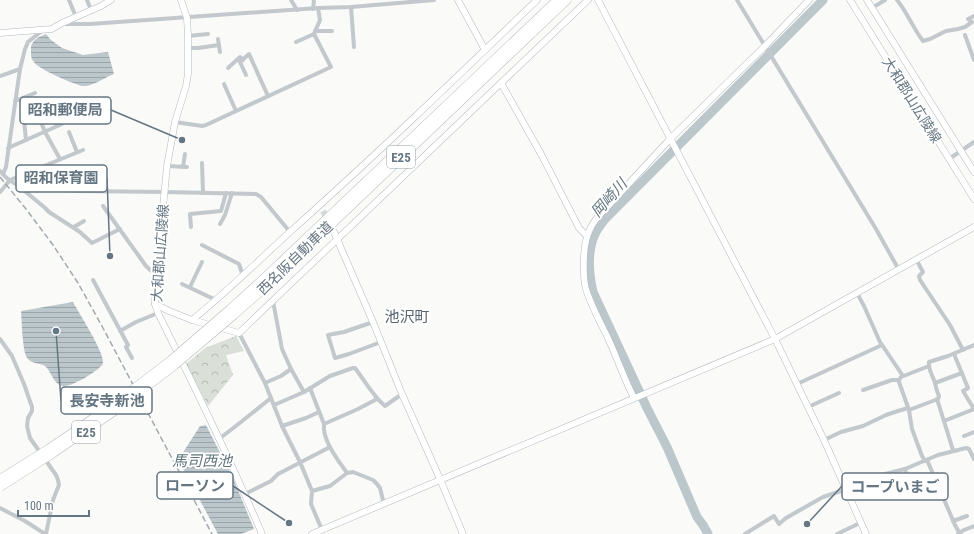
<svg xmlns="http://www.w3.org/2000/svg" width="974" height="534" font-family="'Roboto Condensed','Noto Sans JP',sans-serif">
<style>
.forest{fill:url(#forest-crowns)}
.water{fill:url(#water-rules)}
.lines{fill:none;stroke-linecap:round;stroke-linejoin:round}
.river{stroke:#bbc7cb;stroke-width:9}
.secondary-tunnel{stroke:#d5d9db;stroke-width:6;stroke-dasharray:6 3;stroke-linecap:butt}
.secondary-casing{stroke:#b3babf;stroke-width:7}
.highway-casing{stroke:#b4b9bd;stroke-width:9}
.street{stroke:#c3c8cc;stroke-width:4}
.secondary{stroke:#fff;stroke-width:6}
.highway{stroke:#fff;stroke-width:8}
.rail{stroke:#a2aab0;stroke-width:1.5;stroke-dasharray:6 3;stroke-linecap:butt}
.highway-bridge-casing{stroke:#b4b9bd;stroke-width:9;stroke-linecap:butt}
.highway-bridge{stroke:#fff;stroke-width:8}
.labels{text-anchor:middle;stroke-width:4;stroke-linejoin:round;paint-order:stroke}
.shield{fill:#fff;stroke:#939fa8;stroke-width:1}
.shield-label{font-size:13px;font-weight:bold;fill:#657683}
.street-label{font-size:14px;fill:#657683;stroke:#fff}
.water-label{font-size:15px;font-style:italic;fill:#60757c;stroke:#fff}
.neighbourhood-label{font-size:15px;fill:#57646e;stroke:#fff}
.leader{fill:none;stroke:#657683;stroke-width:1.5}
.callout-dot{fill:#657683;stroke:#fff;stroke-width:1.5}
.callout{fill:#fff;stroke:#657683;stroke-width:1.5}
.callout-label{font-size:15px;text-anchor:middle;font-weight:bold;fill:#657683}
</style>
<defs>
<pattern id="forest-crowns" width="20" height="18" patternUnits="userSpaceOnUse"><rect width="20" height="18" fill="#dadfd7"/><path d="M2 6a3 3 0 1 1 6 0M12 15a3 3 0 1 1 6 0" fill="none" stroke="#b4b9b4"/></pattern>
<pattern id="water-rules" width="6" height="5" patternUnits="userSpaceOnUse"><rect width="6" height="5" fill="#bbc7cb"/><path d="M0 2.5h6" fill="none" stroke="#9ca6aa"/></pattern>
</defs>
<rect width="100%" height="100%" fill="#fafaf8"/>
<path class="forest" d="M236,336L244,351L226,355L233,375L208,406L186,364L205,348Z"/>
<g class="water">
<path d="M46,34L51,40L62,48L83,55L108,52L114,74C106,77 92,87 83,86C75,85 38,69 34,62C31,59 31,55 31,51C30,41 38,37 46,34Z"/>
<path d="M73,302C80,315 103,350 103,362C103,364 102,366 100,367C95,373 69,388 63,386C53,384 52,372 45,366C40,363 32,364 28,359C22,353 22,321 21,311Z"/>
<path d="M206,425L233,478L254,529L241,534H218L180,463L182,454L200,426Z"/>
</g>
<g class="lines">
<path class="river" d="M708,534L703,525L697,517L667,447L647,408L593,292C589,274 587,251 595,234C598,228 602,223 606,218L823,0"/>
<path class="secondary-tunnel" d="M323,211L329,222"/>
<defs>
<g id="secondary">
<path d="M181,0L187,18L188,36V74L186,86L175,122L167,166L163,207L161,260L159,279L155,299V304L158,313C194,386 230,459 262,534"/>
<path d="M458,0L485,50"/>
<path d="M598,0L775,339L824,440L866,534"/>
<path d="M850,0L974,199"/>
<path d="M867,0L974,172"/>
<path d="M0,33L52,29L60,24L101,6L111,0"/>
<path d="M501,83L541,154L579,228L587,236"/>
<path d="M334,232L373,322L402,394L440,479L463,534"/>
<path d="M155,304L169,311L192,320L239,333L588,0"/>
<path d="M192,320C227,292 258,261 291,231C375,156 456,78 537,0"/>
<path d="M634,398C624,379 617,357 607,336C600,322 592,307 587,292C582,280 583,246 588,234C590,228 593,223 597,218L670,139L765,46L809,0"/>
<path d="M312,534L775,339L974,227"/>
</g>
<g id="highway">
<path d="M230,309L263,279L557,0"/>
<path d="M234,315L268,285L567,0"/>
<path d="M48,449L82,426L115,403"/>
<path d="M52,454L119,408"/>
</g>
</defs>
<use href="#secondary" class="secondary-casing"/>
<use href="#highway" class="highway-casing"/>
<g class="street">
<path d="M69,0L76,17"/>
<path d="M87,0L91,10"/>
<path d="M291,0L297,10"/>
<path d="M737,0L876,229L899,270"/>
<path d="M897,0C907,12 913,28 923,41L930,39L946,31L958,29L965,27L972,22L968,19L974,16"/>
<path d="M351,7L354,47"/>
<path d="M872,8L885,0"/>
<path d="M313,9L314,0"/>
<path d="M62,24H90L318,8L351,7L434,0"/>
<path d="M315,31H332"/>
<path d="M965,35L974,60"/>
<path d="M188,36L208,34"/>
<path d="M218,39L220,52"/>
<path d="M296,42L314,34"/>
<path d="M188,48H198L219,45"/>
<path d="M228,68L240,57L243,60"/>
<path d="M246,75L240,62L249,54L268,96"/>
<path d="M0,76L20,69"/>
<path d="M224,84L236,111"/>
<path d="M15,101L35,93"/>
<path d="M48,104L57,126"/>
<path d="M36,110L45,132L60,159"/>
<path d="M24,120L26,140"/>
<path d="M175,122L202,126L206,125L331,67L314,34L320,20L318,8"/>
<path d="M69,132L77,152"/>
<path d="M8,148L62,124"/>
<path d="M949,159L974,142"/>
<path d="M202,163L203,193"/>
<path d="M167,166L187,167"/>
<path d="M183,167L185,154"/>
<path d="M0,171C5,177 12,183 20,186L78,191L165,192L256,194L261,197L290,232"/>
<path d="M67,172L78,191"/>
<path d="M3,174L6,167L20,69L25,49L28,42L43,30"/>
<path d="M20,186L21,188L44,207L49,212L80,232L92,243L120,229"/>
<path d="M0,192L10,180L83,150"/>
<path d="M103,206L146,266L159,278"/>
<path d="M220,224L225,215L232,193"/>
<path d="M74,227L84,221"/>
<path d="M191,227L190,214L221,211L226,193"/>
<path d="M202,245L239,264L243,276"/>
<path d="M916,259L923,272L919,276L920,280L950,325L963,350"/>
<path d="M93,280L128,345L126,347L132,358"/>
<path d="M182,284L216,300"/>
<path d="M190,287L202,262"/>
<path d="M857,293L864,306L880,342L903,376"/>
<path d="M273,301L282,349L291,369L304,392"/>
<path d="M373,322L344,332L328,335L335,358L349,354L381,342"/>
<path d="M120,331L136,322L158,313"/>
<path d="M239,333L265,383L282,426L300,462L312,491L311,504L322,530"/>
<path d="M0,339L12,356L24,384L32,407V411L28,418L27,426L30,438L56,475L58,480L59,485L53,500L46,534"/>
<path d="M954,354L968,388L963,391L974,409"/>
<path d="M265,383L281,376L291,369"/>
<path d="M935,383L962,373"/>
<path d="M797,384L882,345"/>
<path d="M310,388L324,424C322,440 338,460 347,473L353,472L373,480L377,484L380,488L384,504"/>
<path d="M863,390L892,380H899"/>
<path d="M937,399L953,450"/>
<path d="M274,405L304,392L330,376L353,368H355C365,381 373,396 385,406L402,394"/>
<path d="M808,407L839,393"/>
<path d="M909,410L938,399L939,396C937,392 936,387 935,383C933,376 928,370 929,362L948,356L974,345"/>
<path d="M944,421L974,409"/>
<path d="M324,424L358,409L377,399"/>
<path d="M282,426L306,418L319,412"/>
<path d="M964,436L974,432"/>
<path d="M219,439L241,422L271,398"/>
<path d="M824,440L841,432L863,426L886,415L898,411L908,408"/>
<path d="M927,460L955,525L960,534"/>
<path d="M925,461L922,456L912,429L909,410L899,382V380L901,377L929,366"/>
<path d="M905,469L907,477L917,495"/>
<path d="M312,491L330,486L347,473"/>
<path d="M245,494L271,481L278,474L330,447"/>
<path d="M0,508L25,521L45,534"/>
<path d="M953,521L967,516"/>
<path d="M745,534L774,516L779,524L786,518L823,497L847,489L873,477L905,469L938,455L966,448L969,449L974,459"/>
<path d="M837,534L862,522"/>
<path d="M958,534L964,530L974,526"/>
</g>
<use href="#secondary" class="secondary"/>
<use href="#highway" class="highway"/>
<path class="rail" d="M0,177L26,209L53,245L78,283L103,328L212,534"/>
<defs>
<g id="highway-bridge">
<path d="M115,403L171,360L230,309"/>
<path d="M119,408L175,365L234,315"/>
<path d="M0,479L48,449"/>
<path d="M0,487L52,454"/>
</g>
</defs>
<use href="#highway-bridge" class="highway-bridge-casing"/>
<use href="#highway-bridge" class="highway-bridge"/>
</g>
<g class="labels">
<g class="shield">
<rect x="387" y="146" width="28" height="22" rx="3"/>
<rect x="72" y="421" width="28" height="22" rx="3"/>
</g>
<g class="shield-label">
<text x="401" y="162">E25</text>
<text x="86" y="437">E25</text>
</g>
<g class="street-label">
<text transform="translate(912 100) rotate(58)" y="5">大和郡山広陵線</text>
<text transform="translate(160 253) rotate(-86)" y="5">大和郡山広陵線</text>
<text transform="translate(295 258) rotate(-44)" y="5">西名阪自動車道</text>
</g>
<g class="water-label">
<text transform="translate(609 198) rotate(-48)" y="5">岡崎川</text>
<text x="202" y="466">馬司西池</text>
</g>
<g class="neighbourhood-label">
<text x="407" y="322">池沢町</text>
</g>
</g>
<path class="leader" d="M182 140L111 110M110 256L107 178M56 331L61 401M289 523L233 486M807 524L842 486"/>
<g class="callout-dot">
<circle cx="182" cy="140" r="4"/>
<circle cx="110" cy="256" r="4"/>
<circle cx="56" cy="331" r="4"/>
<circle cx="289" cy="523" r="4"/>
<circle cx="807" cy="524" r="4"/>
</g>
<g class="callout">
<rect x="20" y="97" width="91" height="27" rx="4"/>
<rect x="16" y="165" width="91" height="27" rx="4"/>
<rect x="61" y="387" width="91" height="27" rx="4"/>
<rect x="157" y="472" width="76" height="27" rx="4"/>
<rect x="842" y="473" width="106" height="27" rx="4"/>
</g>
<g class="callout-label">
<text x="65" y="115">昭和郵便局</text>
<text x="61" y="183">昭和保育園</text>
<text x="107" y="406">長安寺新池</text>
<text x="195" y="491">ローソン</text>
<text x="895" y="492">コープいまご</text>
</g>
<path d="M18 510v6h71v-6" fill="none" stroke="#657683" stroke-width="2"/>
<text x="24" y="510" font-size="12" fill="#657683" stroke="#ffffff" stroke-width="3" paint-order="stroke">100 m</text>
</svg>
